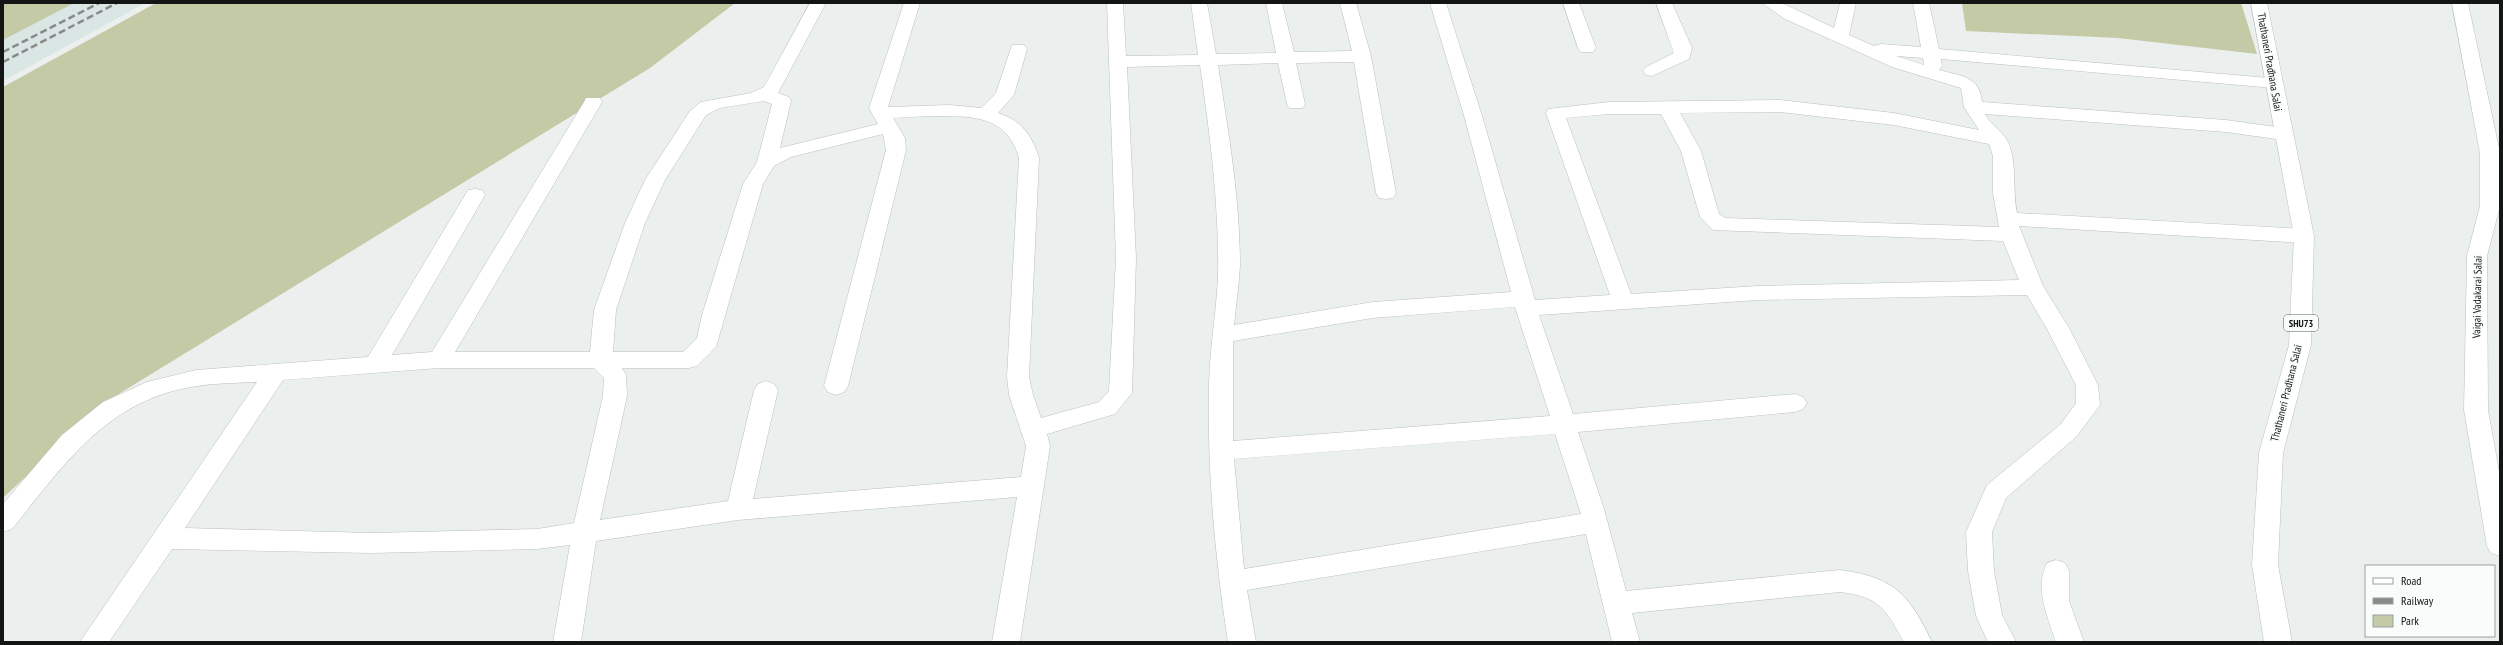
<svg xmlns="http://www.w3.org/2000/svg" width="2503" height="645" font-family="'PT Sans Narrow',sans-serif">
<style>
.built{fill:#d9e6e3}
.green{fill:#c4caa6}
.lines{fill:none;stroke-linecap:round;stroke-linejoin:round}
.minor-casing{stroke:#bbbfbe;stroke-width:1}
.tertiary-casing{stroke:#bbbfbe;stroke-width:1}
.primary-casing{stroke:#bbbfbe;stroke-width:1}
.minor{fill:#fff;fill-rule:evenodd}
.tertiary{fill:#fff;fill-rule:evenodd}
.primary{fill:#fff;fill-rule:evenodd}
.rail{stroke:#878a89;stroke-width:2.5;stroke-dasharray:7 3.5;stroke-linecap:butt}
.labels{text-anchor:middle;stroke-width:3;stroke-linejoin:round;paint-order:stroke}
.shield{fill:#f8fcfb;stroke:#585a59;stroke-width:1}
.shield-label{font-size:10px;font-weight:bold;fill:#131514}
.street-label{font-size:11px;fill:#131514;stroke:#f8fcfb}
</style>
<rect width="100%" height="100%" fill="#ebefee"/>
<path class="built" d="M3,3H145L3,81Z"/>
<g class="green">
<path d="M3,3H74L3,40Z"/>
<path d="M156,3H735L650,68L104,403L3,498V87Z"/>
<path d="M1962,3H2241L2257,54L2118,38L1966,31Z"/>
</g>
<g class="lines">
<defs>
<g id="minor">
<path d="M810,3H826L778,93L789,97L791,101L780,148L878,124L869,108L904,3H920L888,107L950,105L981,108L996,93L1012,45H1024L1027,49L1014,95L998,113C1021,120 1032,135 1039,158L1029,377L1033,395L1041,418L1099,402L1109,391L1116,258L1107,3H1123L1126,56L1198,55L1191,3H1207L1216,54L1276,53L1266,3H1282L1294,52L1352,51L1340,3H1356L1371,56L1396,193L1393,198L1386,199L1379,198L1376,193L1354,62L1296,63L1305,104L1303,108H1289L1287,104L1278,63L1218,65C1228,130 1240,198 1240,265C1239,285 1236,305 1234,325L1373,302L1511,292L1465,119L1430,3H1446L1483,119L1535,300L1610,295L1546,113L1548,109L1609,102L1780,100L1894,113L1979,130L1964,107L1961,88L1892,67L1785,19L1762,3H1782L1834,28L1840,3H1856L1849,35L1874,46L1881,44L1921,47L1913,3H1929L1939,49L2280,79L2283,83L2280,87L2274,88L1941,59L1942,66L1939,70C1961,76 1980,76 1982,102L2226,120L2283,128L2290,130L2293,134L2290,138L2283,140L2226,132L1985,114C1990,124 2001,130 2007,140C2018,161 2012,189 2017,213L2304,229L2311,231L2314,236L2311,241L2304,243L2019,226L2043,286L2069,328L2098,385L2100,405L2077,436L2006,498L1992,532L1994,571L2002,615L2016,642H1988L1976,616L1968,571L1966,532L1987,485L2061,424L2076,403V385L2047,329L2027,295L1758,300L1539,315L1573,414L1795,394L1803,397L1807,403L1803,409L1795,412L1578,432L1604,509L1626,591L1840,570C1894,577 1909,594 1932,642H1904C1885,608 1880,597 1840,592L1632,613L1640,642H1612L1586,534L1247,590L1256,642H1228C1215,557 1207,471 1209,384C1210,340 1220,295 1218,251C1217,189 1209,127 1200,65L1127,67L1136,258L1132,393L1115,414L1047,434L1050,446L1020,642H992L1017,497L738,520L596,541L581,642H553L570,545L537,549L371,553L172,549L109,642H80L257,382C237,383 216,383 197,386C107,399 64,465 12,529L3,532V504L62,435L103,402L147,382L196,370L368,357L468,190L475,189L482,190L485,195L392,355L432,352L584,102L586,98H600L602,102L455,352H590L594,310L625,223L645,180L690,111L701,102L751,93L764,87ZM1896,56L1923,58L1924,65ZM764,101L772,104L757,162L743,184L702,315L697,338L683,352H613L616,310L645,223L665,180L706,115L720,108ZM1780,112L1894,125L1989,144L1993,156V193L1999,227L1725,218L1719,214L1701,151L1680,113ZM1609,114H1661L1681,151L1700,217L1713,230L2003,241L2019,280L1758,286L1631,294L1566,118ZM931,116C970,116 1007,114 1019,158L1007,377L1009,395L1026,446L1021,477L753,499L778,390L774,384L766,381L758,384L754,390L728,501L600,520L627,396L626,375L622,368H689L697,366L716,347L763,184L774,166L791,157L883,134L886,150L824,386L828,392L836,395L844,392L848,386L906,150L905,138L893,118ZM1515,307L1550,416L1233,441V341L1373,318ZM439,368H594L604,378L603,396L574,523L537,529L371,533L185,528L283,380ZM1555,434L1581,514L1244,569L1234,459Z"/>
<path d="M1563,3H1579L1596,48L1593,52H1581L1578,48Z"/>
<path d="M1656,3H1672L1692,48L1689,59L1652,76L1646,75L1643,71L1646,67L1674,53Z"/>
<path d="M2056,560L2065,563L2069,571V601L2084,642H2056C2048,618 2034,588 2047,563Z"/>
</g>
<path id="tertiary" d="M2452,3H2468L2500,153V206L2487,256L2488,410L2500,477V556L2491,553L2487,546L2464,410L2467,256L2480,206V153Z"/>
<path id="primary" d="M2251,3H2267L2314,236L2311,345L2283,453L2278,565L2292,642H2264L2252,565L2259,453L2289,345L2294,236Z"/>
</defs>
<use href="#minor" class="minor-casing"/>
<use href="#tertiary" class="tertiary-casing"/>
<use href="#primary" class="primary-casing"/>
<use href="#minor" class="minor"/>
<use href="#tertiary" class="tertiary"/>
<use href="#primary" class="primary"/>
<g class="rail">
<path d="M3,52L99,3"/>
<path d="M3,62L117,3"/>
</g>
</g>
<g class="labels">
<rect class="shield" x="2284" y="315" width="34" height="16" rx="3"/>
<g class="shield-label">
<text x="2301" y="327">SHU73</text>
</g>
<g class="street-label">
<text transform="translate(2270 62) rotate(80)" y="4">Thathaneri Pradhana Salai</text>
<text transform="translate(2477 297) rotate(-89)" y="4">Vaigai Vadakarai Salai</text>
<text transform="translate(2286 393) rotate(-76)" y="4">Thathaneri Pradhana Salai</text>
</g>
</g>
<rect width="2503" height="645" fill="none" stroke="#131514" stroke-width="8"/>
<rect x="2365" y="565" width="130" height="72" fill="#f8fcfb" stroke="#9ca09f"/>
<rect x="2373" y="578" width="20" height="6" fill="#ffffff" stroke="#9ca09f"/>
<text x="2401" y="585" font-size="12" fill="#131514">Road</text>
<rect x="2373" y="598" width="20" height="6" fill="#878a89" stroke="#9ca09f"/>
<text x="2401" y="605" font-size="12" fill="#131514">Railway</text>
<rect x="2373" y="615" width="20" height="12" fill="#c4caa6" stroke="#9ca09f"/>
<text x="2401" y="625" font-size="12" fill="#131514">Park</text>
</svg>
